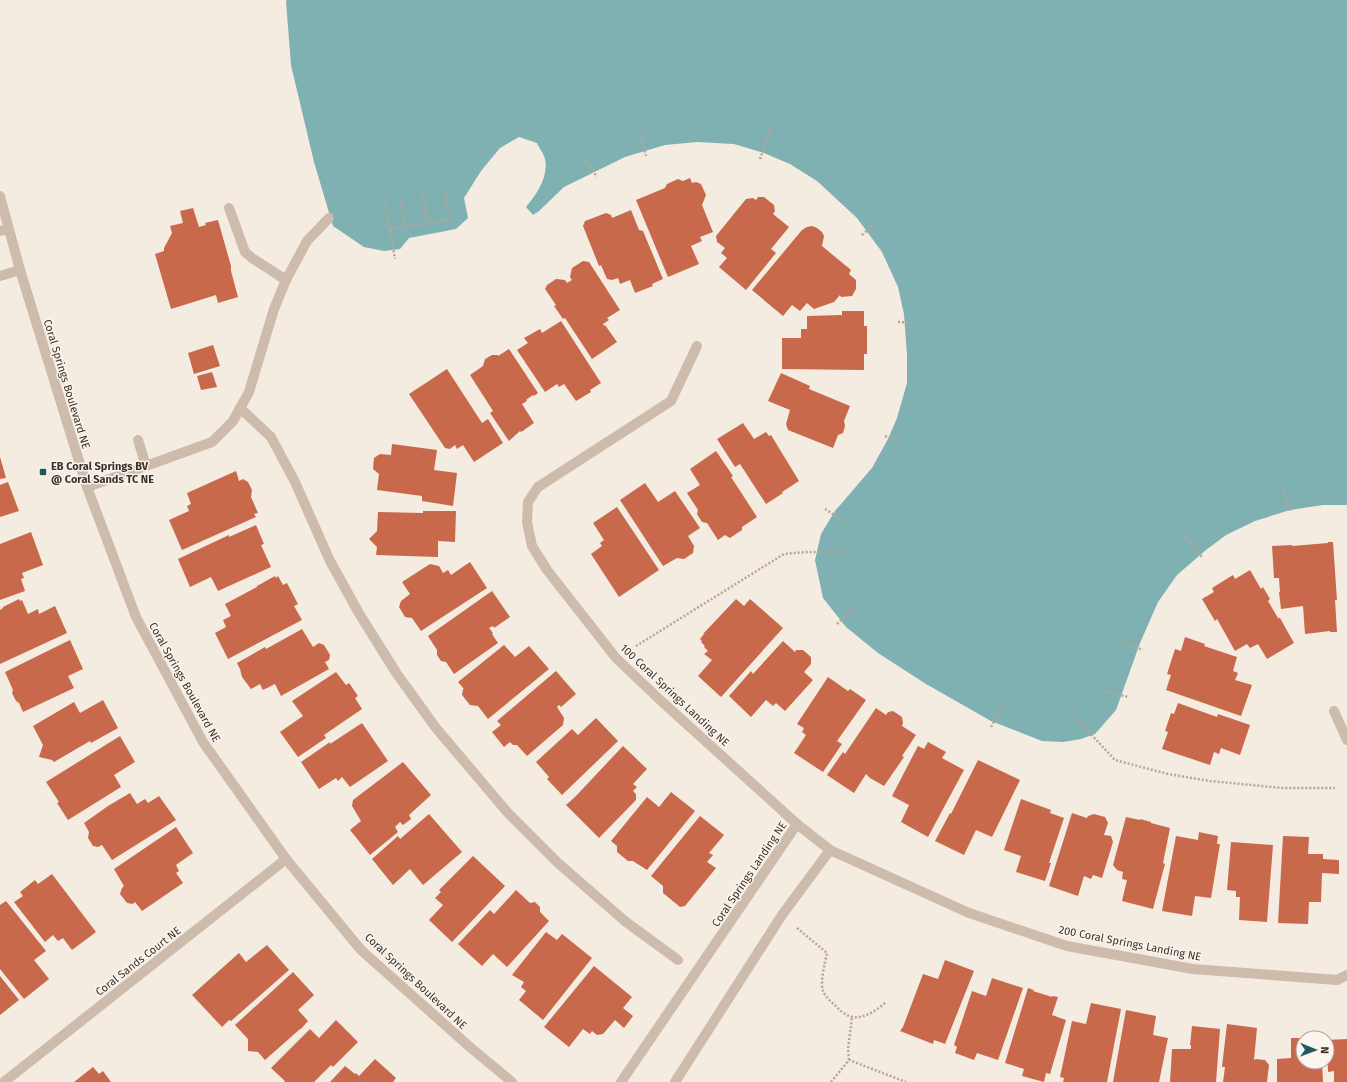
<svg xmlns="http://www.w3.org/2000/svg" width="1347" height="1082" font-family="'Fira Sans',sans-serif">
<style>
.water{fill:#7fb0b2}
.building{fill:#c8694b}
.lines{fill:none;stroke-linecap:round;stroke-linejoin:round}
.path{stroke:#b9a596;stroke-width:2.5;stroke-dasharray:2 2;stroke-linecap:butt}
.service{stroke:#cdbbac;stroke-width:10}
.minor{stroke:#cdbbac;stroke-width:10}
.tertiary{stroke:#cdbbac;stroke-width:10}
.poi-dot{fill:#1f5a5e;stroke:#fbf5ee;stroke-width:1.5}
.labels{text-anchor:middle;stroke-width:3;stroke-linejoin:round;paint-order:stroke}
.street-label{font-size:11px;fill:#3b302b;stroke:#fbf5ee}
.poi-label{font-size:11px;font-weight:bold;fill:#3b302b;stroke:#fbf5ee;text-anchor:start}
</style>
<rect width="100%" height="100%" fill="#f4ebe1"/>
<path class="water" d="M287,0H1347V505H1323L1290,510L1255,521L1226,535L1206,550L1177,575L1158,602L1140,643L1116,710L1095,734L1081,739L1063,742L1042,741L991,721L926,684L878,653L846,627L823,598L815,560L821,534L835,511L872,468L888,439L897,418L907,383V356L904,314L898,287L882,252L857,218L817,181L790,164L764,153L734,144L697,142L665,145L625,157L564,187L539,211L533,215L526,207C536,195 549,177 545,159C544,154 539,148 537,143L519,137L500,148L481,171L464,198L468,218L456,229L409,238L400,249L384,251L364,247L333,226L314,162L291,65L286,1Z"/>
<g class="building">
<path d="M690,178L692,183L696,182L701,184L706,195L702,205L713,232L700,237L702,241L691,246L699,264L668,277L636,200L665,188L667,184L678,179L683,181Z"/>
<path d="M758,197H764L774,205L775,211L773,214L789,227L771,249L776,253L746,290L719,267L727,258L721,253L725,248L717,242L716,236L746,199L753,198L756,200Z"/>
<path d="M193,208L199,227L206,225L205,223L218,220L231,266V271L238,297L218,303L216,295L171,309L155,254L164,251V248L172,233L170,226L183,223L180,211Z"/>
<path d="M631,210L639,230L643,231L663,279L652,284L653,286L635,293L630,280L620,284L618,278L612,280L607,279L601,265L599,266L583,226L585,221L606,213L611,215L612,218Z"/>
<path d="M812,226L817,228L822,232L824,236L822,246L851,270L849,274L856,280V289L852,296L841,297L840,295L834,302L814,309L807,303L800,311L792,305L783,316L752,290L802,230L807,227Z"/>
<path d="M583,261L589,262L620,310L607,318L609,320L603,324L604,326L605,325L617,342L592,359L565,318L563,319L554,306L556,305L545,289L547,285L556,279L565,280L567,283L572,280L570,277L572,268Z"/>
<path d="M842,311H864V326H867V354H864V370L782,369V338H801V329H807V316L842,315Z"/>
<path d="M561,321L601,383L590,390L591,392L576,401L564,384L559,387L557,384L545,392L517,350L528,343L524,338L540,329L542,333Z"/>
<path d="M213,345L220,366L194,374L188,353Z"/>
<path d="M509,349L538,393L534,396L533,395L526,400L527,401L522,404L534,423L524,430L521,432L520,431L509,441L490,413L493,411L470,375L483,366L485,359L492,355H498V356Z"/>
<path d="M447,369L482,423L488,419L503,443L474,462L463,445L457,449L455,445L450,449L445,448L409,394Z"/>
<path d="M212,372L217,387L201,390L197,376Z"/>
<path d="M781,373L810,386L809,389L850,406L844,421L845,426L843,433L838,435L833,448L788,430L786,424L790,410L768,401Z"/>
<path d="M743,423L754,439L766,432L769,436L771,435L799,481L782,492L783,493L766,504L740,464L735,467L717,439Z"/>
<path d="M392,444L437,450L434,470L457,473L453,506L422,501V496L377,490L379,474L373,469L374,458L380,454L391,455Z"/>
<path d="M716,451L733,476L731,477L757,517L742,527V530L730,538L725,535L718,540L707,523L702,522L697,514L698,510L687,493L700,485L690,469Z"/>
<path d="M0,457L6,478L0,479Z"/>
<path d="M236,471L239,481L243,479L248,482L252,490L251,497L258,513L254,514L256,517L182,550L169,520L189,511L187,506L191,504L187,493Z"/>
<path d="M8,482L19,511L0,517V485Z"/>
<path d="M645,483L658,502L675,491L700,528L688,536L694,546L693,553L684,559L677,558L663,566L620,500Z"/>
<path d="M617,507L659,570L619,597L591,554L602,546L600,543L604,540L593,523Z"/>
<path d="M423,511H456L455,542L438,541V557L376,555L377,547L369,539L377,531L378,512L423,513Z"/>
<path d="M256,525L264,544L261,545L271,567L218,591L211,577L190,587L178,559L229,535V537Z"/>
<path d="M31,532L43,565L22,573L24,578L21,579L25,591L0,600V544Z"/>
<path d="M1328,542H1333L1337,600H1335L1337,632H1330V631L1305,634L1303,606L1281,609L1279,592H1280L1279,578H1274L1272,546L1292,545V546L1328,543Z"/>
<path d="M470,562L487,588L421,631L412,618L405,617L399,607L401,601L410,594L402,582L430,564L439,566L443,573L448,570L451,575Z"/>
<path d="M1250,570L1261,589L1263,587L1270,599L1268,601L1278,618H1280L1294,643L1267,659L1258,644L1250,648L1247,644L1235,651L1217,619L1215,621L1202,599L1214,592L1212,588L1233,575L1235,579Z"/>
<path d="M275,576L276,578L278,576L283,585L287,583L298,604L294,606L302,620L228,659L215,633L226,627L223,620L231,616L225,604L257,587V586Z"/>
<path d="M492,591L510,617L494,628L493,626L489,628L493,633L492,634L498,643L454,674L446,662L441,661L437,655V650L428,636Z"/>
<path d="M19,599L20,601L22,600L28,614L38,609L39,614L55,606L67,633L0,664V610L3,608V607Z"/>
<path d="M736,599L744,606L750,599L783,628L721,697L698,676L712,660L704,654L708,651L704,647L705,646L701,642L702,641L700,639L704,634H703Z"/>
<path d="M302,629L313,647L319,643L324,645L330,655L329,660L325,662L329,669L281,696L275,684L263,690L260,684L251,689L242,677L240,669L237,663L265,647L266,649Z"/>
<path d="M1185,637L1205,644L1204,646L1237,657L1233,671L1238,673L1235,680L1252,685L1241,716L1166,690L1171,675L1167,674L1175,649L1181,651Z"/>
<path d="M70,640L83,669L68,676L74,688L23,712L19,703L16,701L12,693L13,690L5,672Z"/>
<path d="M783,641L795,652L796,650H803L811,657V664L804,672L813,680L785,711L776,703L773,706L766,700L751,717L729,696L751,671L753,674Z"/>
<path d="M504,645L515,657L529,646L549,669L488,719L478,706L470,705L462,695L463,689H464L458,682Z"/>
<path d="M556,671L576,694L561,707L559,705L557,707L564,718L563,725L527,756L517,745H513L510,742L504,747L492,732L501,725L497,721Z"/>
<path d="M336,672L346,685L349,683L358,696L355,698L362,709L324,735L326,738L298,757L280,732L303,716L292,701Z"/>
<path d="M828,677L848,691L850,689L866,700L837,741L842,744L823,772L794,753L806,735L802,732L804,728L797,724Z"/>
<path d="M103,700L118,728L91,743L90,741L54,762L52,760L39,757L43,745L33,726L74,702L80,713Z"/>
<path d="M1178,703L1217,717L1218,714L1250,725L1240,755L1221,748L1219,754L1214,752L1210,765L1162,749L1168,732L1165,731L1171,713L1174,714Z"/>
<path d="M876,708L886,715L888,712L893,711L902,717L903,723L902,726L916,735L902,756L904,757L884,786L870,778L866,774L854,793L827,775L843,752L845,754Z"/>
<path d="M596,718L618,741L562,795L547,779L549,777L536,762L572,729L578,735Z"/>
<path d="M362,723L388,761L350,787L342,777L338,781L336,778L319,789L301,762L330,742V744Z"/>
<path d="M120,736L135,762L114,775L121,787L68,820L57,803L59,802L46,782Z"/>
<path d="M928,742L946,752L942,758L964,770L928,837L901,822L909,805L892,796L918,746L924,749Z"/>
<path d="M623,746L647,769L633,784L637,787L633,791L636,794V800L599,838L566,805L575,797Z"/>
<path d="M978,760L1020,780L992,837L976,830L964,855L935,841L950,813L951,814Z"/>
<path d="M403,762L431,795L409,815L411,819L403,825L400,822L395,827L398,832L370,855L350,830L361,821L352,806L353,800Z"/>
<path d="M671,792L695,811L647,870L633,861H628L617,852V846L611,841L647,797L659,807Z"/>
<path d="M130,793L137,804L145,799L148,803L159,796L176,820L112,860L102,845L98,847L93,846L88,838L89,832L84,823L108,806Z"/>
<path d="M1021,799L1051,810L1050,813L1064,818L1049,863H1051L1045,881L1016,872L1021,856L1004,850Z"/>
<path d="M1072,813L1087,818L1088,816L1094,814L1105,817L1108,823L1104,835L1111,836L1113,842L1102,878L1093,875L1091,879L1084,876L1078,896L1049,886Z"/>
<path d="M429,814L462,852L423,885L410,869L393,885L372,859L398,836L400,839Z"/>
<path d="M700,816L724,835L709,853L713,855L707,862L716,868L685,906L680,907L663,893V886L651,876Z"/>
<path d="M1126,817L1140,820V819L1151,822V823L1170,828L1163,863L1165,864L1153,909L1122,901L1127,880L1122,879L1123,872L1117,870L1113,865Z"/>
<path d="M176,827L193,853L176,865L179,871L176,873L183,883L142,911L135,902L133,904L127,903L120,894L122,888L124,886L114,869Z"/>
<path d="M1199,832L1218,836L1217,844H1220L1211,898L1195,896L1192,916L1162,911L1176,836L1198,840Z"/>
<path d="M1283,836L1309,837L1308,854H1323V859L1339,860V874L1322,873L1321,902H1309L1308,924L1278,923Z"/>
<path d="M1231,842L1273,845L1267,922L1239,920L1240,897H1236V891L1227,890Z"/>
<path d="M473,856L505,886L452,942L429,920L443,905L435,898L441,892L439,890Z"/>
<path d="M52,874L96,932L72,950L63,938L58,941L53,935L45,942L14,902L23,896L20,892L35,880L38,884Z"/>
<path d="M516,890L530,903L535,902L540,907V912L549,921L507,967L493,954L482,966L458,944L490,910L494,914Z"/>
<path d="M6,901L46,951L34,960L49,979L24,999L0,969V905Z"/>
<path d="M546,932L557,940L562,934L592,958L543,1020L519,1000L526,991L521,987L524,982L512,975Z"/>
<path d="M267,945L289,970L231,1021L229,1020L222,1027L192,995L239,953L246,962Z"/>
<path d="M945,960L974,971L945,1044L934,1040L933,1044L900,1031L903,1027L923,974L938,979Z"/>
<path d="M594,966L632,997L623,1008L633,1016L624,1028L615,1020L603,1034L597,1035L592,1031L590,1034L583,1029L569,1047L544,1027Z"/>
<path d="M293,972L314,995L298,1010L308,1021L301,1029H300L265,1060L258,1052L248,1051V1039L235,1025Z"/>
<path d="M0,976L19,1000L0,1015Z"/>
<path d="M992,978L1023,988L998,1060L977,1053L974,1060L955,1053L957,1047L954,1045L972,991L986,996Z"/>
<path d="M1028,988L1034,990L1033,991L1052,997V996L1058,997L1052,1015L1066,1020L1050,1074L1046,1073L1044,1082L1022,1076L1024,1069L1005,1063Z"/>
<path d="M1091,1003L1121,1009L1107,1082H1063L1064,1078L1060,1077L1072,1021L1086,1024Z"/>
<path d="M1126,1010L1156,1016L1153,1035L1168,1038L1159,1082H1113Z"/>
<path d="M336,1020L358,1042L333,1067L331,1065L314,1082H284L285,1081L271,1068L310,1029L319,1038Z"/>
<path d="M1227,1024L1257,1028L1254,1060L1256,1059L1265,1060L1269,1065L1267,1082H1223L1225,1067H1222Z"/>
<path d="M1192,1026L1220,1029L1216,1082H1170L1172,1049H1191V1045H1190Z"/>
<path d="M1291,1038H1303V1062H1322L1323,1082H1277V1059L1291,1058Z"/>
<path d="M1347,1039V1082H1334V1071L1328,1072L1327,1040Z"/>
<path d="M375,1059L396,1078L393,1082H330L345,1066L355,1074L356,1073L359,1076Z"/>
<path d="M93,1067L99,1074L103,1071L111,1082H74Z"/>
</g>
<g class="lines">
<g class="path">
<path d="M641,135L646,156"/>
<path d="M760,159L772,125"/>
<path d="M586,160L597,177"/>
<path d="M423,195L427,223"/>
<path d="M400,199L406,227"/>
<path d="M385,203L395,259"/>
<path d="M390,230L449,220L445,192"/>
<path d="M862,235L875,223"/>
<path d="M898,322L917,323"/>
<path d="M885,436L901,443"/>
<path d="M1283,490L1291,512"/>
<path d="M825,509L844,521"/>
<path d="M1186,536L1202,557"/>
<path d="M837,624L855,606"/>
<path d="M1120,642L1143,650"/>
<path d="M636,646L784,554L806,552H843"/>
<path d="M1106,691L1128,697"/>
<path d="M1072,714L1115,760L1168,774L1210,781L1282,788H1335"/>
<path d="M991,727L1003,706"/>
<path d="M797,928L827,953C825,963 820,981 823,991C825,996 831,1002 835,1005C839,1010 846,1016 853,1017C865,1019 878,1009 886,1002"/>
<path d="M849,1060L848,1049L852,1017"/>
<path d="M831,1082L849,1060L906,1082"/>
</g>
<g class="service">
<path d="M229,208L245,252L252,258L286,280"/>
<path d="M240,408L271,437L295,482L330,561L360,615L397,674L436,728L508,813L558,863L626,922L678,960"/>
<path d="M146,466L212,442L233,421L249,392L274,309L286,280L307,241L329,218"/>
<path d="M87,487L146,466L138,440"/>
</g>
<g class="minor">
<path d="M0,231L8,229"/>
<path d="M0,276L20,270"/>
<path d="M697,346L671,401L538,487L528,502L527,522L532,546L547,570L616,658L659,699L797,824L830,850L969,913L1067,946L1193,969L1337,980L1347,975"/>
<path d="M1334,711L1347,740"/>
<path d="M4,1082L286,859"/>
<path d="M621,1082L797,824"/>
<path d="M675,1082L782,915L830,850"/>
</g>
<path class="tertiary" d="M0,196L20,270L87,487L136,617L203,742L286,859L361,950L471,1048L512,1082"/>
</g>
<rect class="poi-dot" x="39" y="468" width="8" height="8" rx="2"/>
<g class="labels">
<g class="street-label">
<text transform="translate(67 384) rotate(73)" y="4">Coral Springs Boulevard NE</text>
<text transform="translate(185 682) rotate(61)" y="4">Coral Springs Boulevard NE</text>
<text transform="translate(675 695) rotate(43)" y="4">100 Coral Springs Landing NE</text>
<text transform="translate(749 874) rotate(-56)" y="4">Coral Springs Landing NE</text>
<text transform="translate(1130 943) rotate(11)" y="4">200 Coral Springs Landing NE</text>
<text transform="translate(138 961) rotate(-38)" y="4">Coral Sands Court NE</text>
<text transform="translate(416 981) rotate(43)" y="4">Coral Springs Boulevard NE</text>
</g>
<g class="poi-label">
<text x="51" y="470">EB Coral Springs BV<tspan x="51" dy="13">@ Coral Sands TC NE</tspan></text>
</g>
</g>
<g transform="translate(1315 1050) rotate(91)"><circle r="19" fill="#fbf5ee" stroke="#aea6a0"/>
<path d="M0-3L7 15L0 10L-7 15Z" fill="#1f5a5e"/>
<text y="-6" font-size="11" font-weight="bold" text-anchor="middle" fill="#3b302b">N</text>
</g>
</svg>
